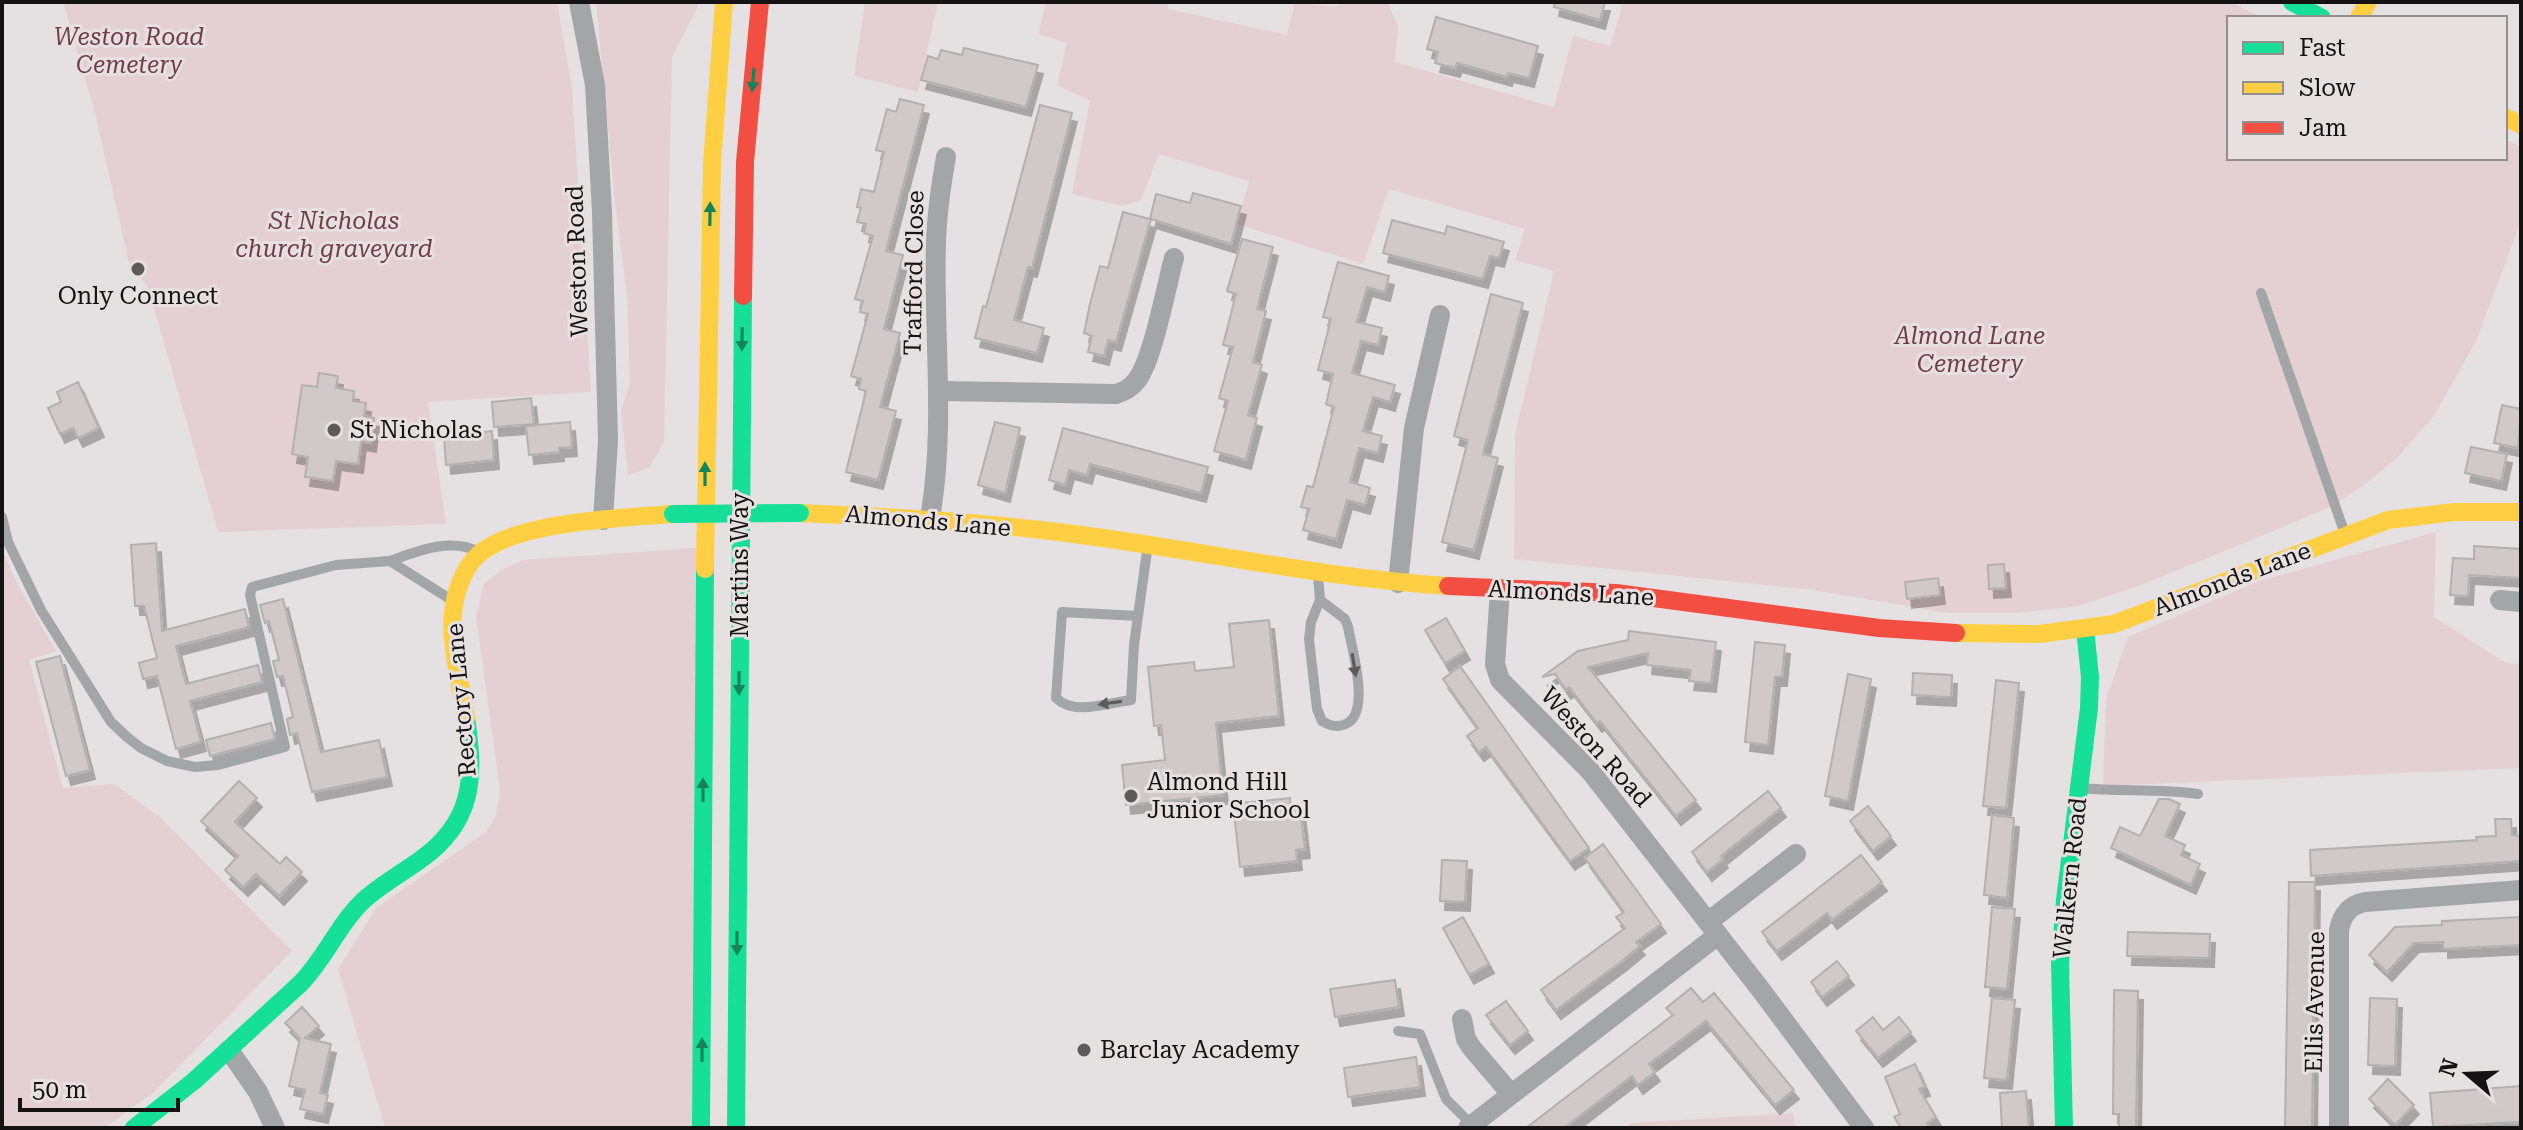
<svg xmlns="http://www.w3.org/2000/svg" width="2523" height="1130" font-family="'Roboto Serif',serif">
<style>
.green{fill:#e4d0d3}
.building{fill:#d1c8ca;stroke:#b2b0b0;stroke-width:2;filter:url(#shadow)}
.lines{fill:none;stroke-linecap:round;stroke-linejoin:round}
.lane{stroke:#a3a6a6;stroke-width:10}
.street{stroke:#a3a6a6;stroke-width:20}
.fast{stroke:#16e098;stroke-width:18}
.slow{stroke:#ffcf43;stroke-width:18}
.jam{stroke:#f24e42;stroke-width:18}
.fast-bridge{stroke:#16e098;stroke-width:18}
.oneway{fill:#15835c}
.oneway2{fill:#5c5c5c}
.poi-dot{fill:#5d5a5b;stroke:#e6e0e1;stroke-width:3}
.labels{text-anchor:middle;stroke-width:6;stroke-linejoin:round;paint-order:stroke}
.park-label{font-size:24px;font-style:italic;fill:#713d46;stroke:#e6e0e1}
.street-label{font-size:24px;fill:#141212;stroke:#e6e0e1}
.poi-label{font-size:24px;fill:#141212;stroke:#e6e0e1;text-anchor:start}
</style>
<defs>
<filter id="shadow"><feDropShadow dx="5" dy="9" stdDeviation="0" flood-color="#0004"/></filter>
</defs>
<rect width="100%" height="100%" fill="#e5e1e2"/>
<g class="green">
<path d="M63,2H557L572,88L591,392L428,402L446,524L218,532L148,287L129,263L95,113Z"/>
<path d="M596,2H700L672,57L664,442L649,468L628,475L621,411L630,383L627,295L615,203Z"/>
<path d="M865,2H938L918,92L854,76Z"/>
<path d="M1046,2H1168V9L1287,35L1295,2L1335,7L1344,2L1388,4L1398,26L1395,62L1554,107L1573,36L1610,46L1623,3L1627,4L1628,2H2231L2263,18H2229V158H2505V139L2521,147V221L2476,341L2434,416L2396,459L2364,485L2330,507L2223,552L2141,585L2079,606L2016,613H1948L1813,590L1514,559L1515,434L1554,271L1515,260L1525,229L1389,189L1363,264L1237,224L1249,181L1159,154L1141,200L1122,206L1072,194L1090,101L1057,85L1067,43L1038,34Z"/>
<path d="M2436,532L2434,617L2506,663L2521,664V768L2103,786L2106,699L2128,637L2259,581Z"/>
<path d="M2,548L15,579L56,651L29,660L63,788L114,784L161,818L292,951L154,1092L105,1128H2Z"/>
<path d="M696,548L693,1128H385L338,969L376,908L486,832L496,816L500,790L476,616L484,584L501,570L523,560Z"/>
<path d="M1793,1113L1795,1128H1625L1631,1123Z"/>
</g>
<g class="building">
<path d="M1555,2H1605L1600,20L1554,7Z"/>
<path d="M1436,17L1538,46L1529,78L1508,73L1507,77L1457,63L1455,68L1435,63L1438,52L1427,49Z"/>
<path d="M964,48L1038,65L1026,107L921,80L928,56L938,59L941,50L962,55Z"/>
<path d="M900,99L924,105L886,251L903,255L884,329L900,333L880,407L896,411L878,480L846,472L866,391L859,389L861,379L851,376L868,314L860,312L863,301L855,299L873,236L864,233L866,224L857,222L861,208L857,207L861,189L874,192L884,152L876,150L887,109L896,112Z"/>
<path d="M1040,105L1072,113L1032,268L1028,267L1014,320L1044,328L1037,353L975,338L983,306L986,307Z"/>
<path d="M1193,193L1241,206L1231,244L1151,219L1116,342L1108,340L1104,356L1088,352L1092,336L1084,333L1090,304L1100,266L1108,268L1123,212L1150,219L1156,194L1190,203Z"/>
<path d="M1392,220L1445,234L1447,226L1504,242L1499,258L1490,256L1483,279L1383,253Z"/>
<path d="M1242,239L1273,247L1257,309L1266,311L1253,362L1262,365L1248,415L1257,418L1246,460L1214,451L1228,401L1219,398L1233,347L1223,345L1236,294L1227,291Z"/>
<path d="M1338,262L1389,276L1385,292L1367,287L1357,322L1382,328L1378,345L1361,341L1352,373L1395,385L1390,402L1373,397L1363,431L1382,436L1378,453L1359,448L1350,482L1370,488L1365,505L1347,500L1336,539L1303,530L1309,509L1301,507L1307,486L1313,487L1334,407L1326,404L1333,374L1318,370L1331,319L1323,317Z"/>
<path d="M1491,294L1523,303L1483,454L1498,458L1474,550L1442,542L1468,440L1454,436Z"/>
<path d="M319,373L338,376L336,388L354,391L353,401L366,403L364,416L374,418L371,443L361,441L358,464L336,461L333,481L305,477L308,457L292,454L302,385L317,387Z"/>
<path d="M78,382L99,428L78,438L73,428L60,434L48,408L61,402L57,392Z"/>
<path d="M531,398L534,424L494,427L492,402Z"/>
<path d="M2502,405L2521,409L2518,448L2494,443Z"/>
<path d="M570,422L572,447L559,448V452L529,455L526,426Z"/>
<path d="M995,422L1020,428L1005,493L978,485Z"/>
<path d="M1063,428L1208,467L1201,493L1090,464L1087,475L1069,470L1065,485L1049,480Z"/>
<path d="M492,431L494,460L446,465L444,436Z"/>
<path d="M2471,447L2507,454L2501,481L2465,473Z"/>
<path d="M156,543L162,631L245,609L249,627L176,646L186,684L258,665L262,682L190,701L201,742L176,749L157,676L143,679L139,663L157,658L144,606H135L131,545Z"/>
<path d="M2474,546L2521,549V578L2469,575L2468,596L2450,595L2453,558L2474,559Z"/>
<path d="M2004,564L2006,588L1989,589L1988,565Z"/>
<path d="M1938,578L1940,595L1907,599L1905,582Z"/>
<path d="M283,599L321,752L379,740L387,777L312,792L297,733L290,735L287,719L293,717L283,676L277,677L273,661L279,660L269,621L265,623L260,605Z"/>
<path d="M1446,618L1465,651L1445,663L1425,630Z"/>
<path d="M1269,620L1279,716L1216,723L1223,795L1126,805L1122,765L1165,760L1161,725L1154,726L1148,667L1194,662L1195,671L1234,667L1229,624Z"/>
<path d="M1629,631L1716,642L1711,683L1689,681L1691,670L1647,665L1648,653L1588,667L1696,800L1676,816L1600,721L1597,723L1569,687L1566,690L1555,674L1542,677L1578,651L1628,640Z"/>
<path d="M1755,642L1785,645L1782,677H1775L1768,745L1745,742Z"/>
<path d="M60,656L90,770L66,776L36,662Z"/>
<path d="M1460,666L1589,848L1570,861L1486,747L1479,752L1467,736L1478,728L1443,679Z"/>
<path d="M1913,673L1952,675L1951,697L1912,695Z"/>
<path d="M1848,674L1871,679L1848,801L1825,796Z"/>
<path d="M1996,680L2019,683L2006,808L1983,806Z"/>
<path d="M271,723L275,739L210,756L206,740Z"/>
<path d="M239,781L257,798L235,822L280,864L286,857L302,872L279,896L256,874L243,887L225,870L238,856L201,821Z"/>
<path d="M1768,791L1781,808L1721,856L1723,859L1707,872L1692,852Z"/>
<path d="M1290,798L1291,809L1300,808L1305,849L1296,850L1297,861L1240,867L1233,804Z"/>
<path d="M2159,799H2169L2180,804L2165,836L2185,845L2181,855L2200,864L2191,885L2111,848L2120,827L2140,836Z"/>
<path d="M1868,806L1891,836L1873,851L1850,821Z"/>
<path d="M1992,815L2014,818L2007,898L1984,895Z"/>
<path d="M2495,819H2511L2512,835L2521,836V861L2311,876L2310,850L2477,840L2476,837L2496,836Z"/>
<path d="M1603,844L1661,924L1636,942L1640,946L1622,961L1556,1010L1541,990L1625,928L1616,917L1624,912L1585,858Z"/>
<path d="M1861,855L1882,882L1832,920L1827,913L1777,951L1762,932Z"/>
<path d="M1442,860L1467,861L1465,902L1440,901Z"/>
<path d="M2289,882H2315L2312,1128H2285Z"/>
<path d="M1992,907L2015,909L2007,989L1985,987Z"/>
<path d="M1463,917L1489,964L1469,975L1443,928Z"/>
<path d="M2521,917V945L2443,949V942L2414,943L2387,972L2369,955L2395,927L2442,925V921Z"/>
<path d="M2128,932L2210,934L2209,958L2127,956Z"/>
<path d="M1837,961L1849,976L1822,997L1811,982Z"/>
<path d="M1395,980L1399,1007L1335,1017L1330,989Z"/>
<path d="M1691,988L1703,1002L1714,993L1794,1090L1775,1105L1706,1021L1649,1064L1655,1072L1638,1085L1632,1076L1564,1128H1526L1673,1015L1666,1008Z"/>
<path d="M2114,990L2138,991L2136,1128H2119V1114H2113Z"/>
<path d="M1992,998L2015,1000L2007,1080L1984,1078Z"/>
<path d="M2370,998L2397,999L2395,1066L2368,1065Z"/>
<path d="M1506,1001L1528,1031L1510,1045L1486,1015Z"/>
<path d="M302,1007L319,1026L305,1038L331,1044L320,1093L328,1095L323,1114L300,1109L305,1090L289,1086L300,1038L285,1023Z"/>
<path d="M1873,1017L1883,1030L1899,1017L1911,1032L1878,1058L1856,1031Z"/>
<path d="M1416,1057L1420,1087L1348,1097L1344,1068Z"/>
<path d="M1915,1064L1925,1087L1919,1089L1936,1117L1927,1123L1930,1128H1901L1894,1117L1900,1114L1885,1077Z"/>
<path d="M2388,1079L2414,1105L2395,1125L2369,1099Z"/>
<path d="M2521,1086V1122L2433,1127L2430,1093Z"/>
<path d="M2026,1091L2029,1128H2002L2000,1093Z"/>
</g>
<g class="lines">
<g class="lane">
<path d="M2261,293L2345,534"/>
<path d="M2,517L8,542L41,610L111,722L127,737L141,748L167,761L195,767L218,765L285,747L250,595L252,587L336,565L390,561L453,601"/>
<path d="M390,561C418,551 451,537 479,552"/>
<path d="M1318,576L1320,600L1311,622L1309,639L1317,709L1322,721C1330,726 1337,728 1346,724C1371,713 1352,649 1348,627L1345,619L1320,600"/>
<path d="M1138,616L1062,612L1056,698C1074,716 1108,703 1131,700L1134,645L1147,551"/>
<path d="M2080,788C2120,792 2159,788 2198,794"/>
<path d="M1398,1031L1420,1034L1446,1099L1471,1124"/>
</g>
<g class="street">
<path d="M579,2L595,85L602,212L608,440L603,520"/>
<path d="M938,391L1116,394C1125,391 1131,388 1137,380C1153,359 1166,287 1174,258"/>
<path d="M930,518C946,426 933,334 936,242C937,213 941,185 946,157"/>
<path d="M1398,583L1414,428L1440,315"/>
<path d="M1500,590L1495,664L1500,680L1591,772L1761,990L1864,1128"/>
<path d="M2500,600L2521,602"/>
<path d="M1708,922L1796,854"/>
<path d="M1462,1019L1466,1039L1471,1047L1511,1094"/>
<path d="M229,1050L258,1092L275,1128"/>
<path d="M1468,1128L1718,935"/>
<path d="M2339,1128V930C2342,914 2350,905 2365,902L2521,890"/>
</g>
<g class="fast">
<path d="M2292,2L2322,18"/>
<path d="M134,1128L194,1081L301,983C326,957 339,923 365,899C382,884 402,873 420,860C474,822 475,778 466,718"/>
<path d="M701,1128L705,569"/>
<path d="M736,1128L743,296"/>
<path d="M2064,1128L2060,964L2065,900L2089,708L2090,677L2085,629"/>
</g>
<g class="slow">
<path d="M2359,18L2368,2"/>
<path d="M2505,117L2521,125"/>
<path d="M800,513C892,517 983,522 1074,534C1199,550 1322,578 1448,586"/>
<path d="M705,569L712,164L724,2"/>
<path d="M1956,633L2039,634L2114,624L2388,520L2454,512H2521"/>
<path d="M466,718C461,684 450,648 453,613C455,594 462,571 476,557C511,521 623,518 673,514"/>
</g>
<g class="jam">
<path d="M743,296L745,162L760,2"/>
<path d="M1448,586L1616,593L1879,628L1956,633"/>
</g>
<path class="fast-bridge" d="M673,514L800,513"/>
</g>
<defs><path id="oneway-solid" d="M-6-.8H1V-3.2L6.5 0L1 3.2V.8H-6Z" transform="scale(2)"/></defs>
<g class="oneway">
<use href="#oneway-solid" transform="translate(753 80) rotate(95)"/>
<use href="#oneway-solid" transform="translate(710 214) rotate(-89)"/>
<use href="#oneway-solid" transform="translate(742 339) rotate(91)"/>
<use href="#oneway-solid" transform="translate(705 474) rotate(-90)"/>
<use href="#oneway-solid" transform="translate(739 683) rotate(90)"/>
<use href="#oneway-solid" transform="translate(703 790) rotate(-90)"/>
<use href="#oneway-solid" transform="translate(737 943) rotate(90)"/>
<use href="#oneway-solid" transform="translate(702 1050) rotate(-90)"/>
</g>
<g class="oneway2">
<use href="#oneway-solid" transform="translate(1354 665) rotate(81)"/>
<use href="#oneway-solid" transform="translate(1110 703) rotate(172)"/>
</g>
<g class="poi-dot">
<circle cx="138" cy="269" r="8"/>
<circle cx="334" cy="430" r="8"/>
<circle cx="1131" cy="796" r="8"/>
<circle cx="1084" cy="1050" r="8"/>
</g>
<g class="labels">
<g class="park-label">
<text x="129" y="45">Weston Road<tspan x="129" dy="28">Cemetery</tspan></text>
<text x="334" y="229">St Nicholas<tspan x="334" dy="28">church graveyard</tspan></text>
<text x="1970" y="344">Almond Lane<tspan x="1970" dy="28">Cemetery</tspan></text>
</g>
<g class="street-label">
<text transform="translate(577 261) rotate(-92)" y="8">Weston Road</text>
<text transform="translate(914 273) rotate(-89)" y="8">Trafford Close</text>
<text transform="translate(928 521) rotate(5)" y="8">Almonds Lane</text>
<text transform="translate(740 565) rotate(-90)" y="8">Martins Way</text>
<text transform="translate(2232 579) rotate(-21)" y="8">Almonds Lane</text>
<text transform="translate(1571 593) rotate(3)" y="8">Almonds Lane</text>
<text transform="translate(461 700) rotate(-95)" y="8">Rectory Lane</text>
<text transform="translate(1596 747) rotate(48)" y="8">Weston Road</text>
<text transform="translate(2070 878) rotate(-84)" y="8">Walkern Road</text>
<text transform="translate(2315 1002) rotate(-89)" y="8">Ellis Avenue</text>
</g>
<g class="poi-label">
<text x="138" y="304" text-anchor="middle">Only Connect</text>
<text x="350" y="438">St Nicholas</text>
<text x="1147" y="790">Almond Hill<tspan x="1147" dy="28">Junior School</tspan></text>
<text x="1100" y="1058">Barclay Academy</text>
</g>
</g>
<rect width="2523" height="1130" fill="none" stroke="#141212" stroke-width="8"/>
<rect x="2227" y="16" width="280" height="144" fill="#e6e0e1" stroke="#928e8e" stroke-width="2"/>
<rect x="2243" y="42" width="40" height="12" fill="#16e098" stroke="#928e8e" stroke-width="2"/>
<text x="2299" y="56" font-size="24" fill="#141212">Fast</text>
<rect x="2243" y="82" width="40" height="12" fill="#ffcf43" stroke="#928e8e" stroke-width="2"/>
<text x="2299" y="96" font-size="24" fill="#141212">Slow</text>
<rect x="2243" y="122" width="40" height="12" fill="#f24e42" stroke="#928e8e" stroke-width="2"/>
<text x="2299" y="136" font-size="24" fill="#141212">Jam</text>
<g transform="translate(2467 1074) rotate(289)" stroke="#e6e0e1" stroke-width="6" paint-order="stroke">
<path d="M0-6L14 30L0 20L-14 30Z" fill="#141212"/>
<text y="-12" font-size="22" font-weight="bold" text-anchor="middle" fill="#141212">N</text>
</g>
<path d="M20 1098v12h158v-12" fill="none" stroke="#141212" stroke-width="4"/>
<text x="32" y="1098" font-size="24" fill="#141212" stroke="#e6e0e1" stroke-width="6" paint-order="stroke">50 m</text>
</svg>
